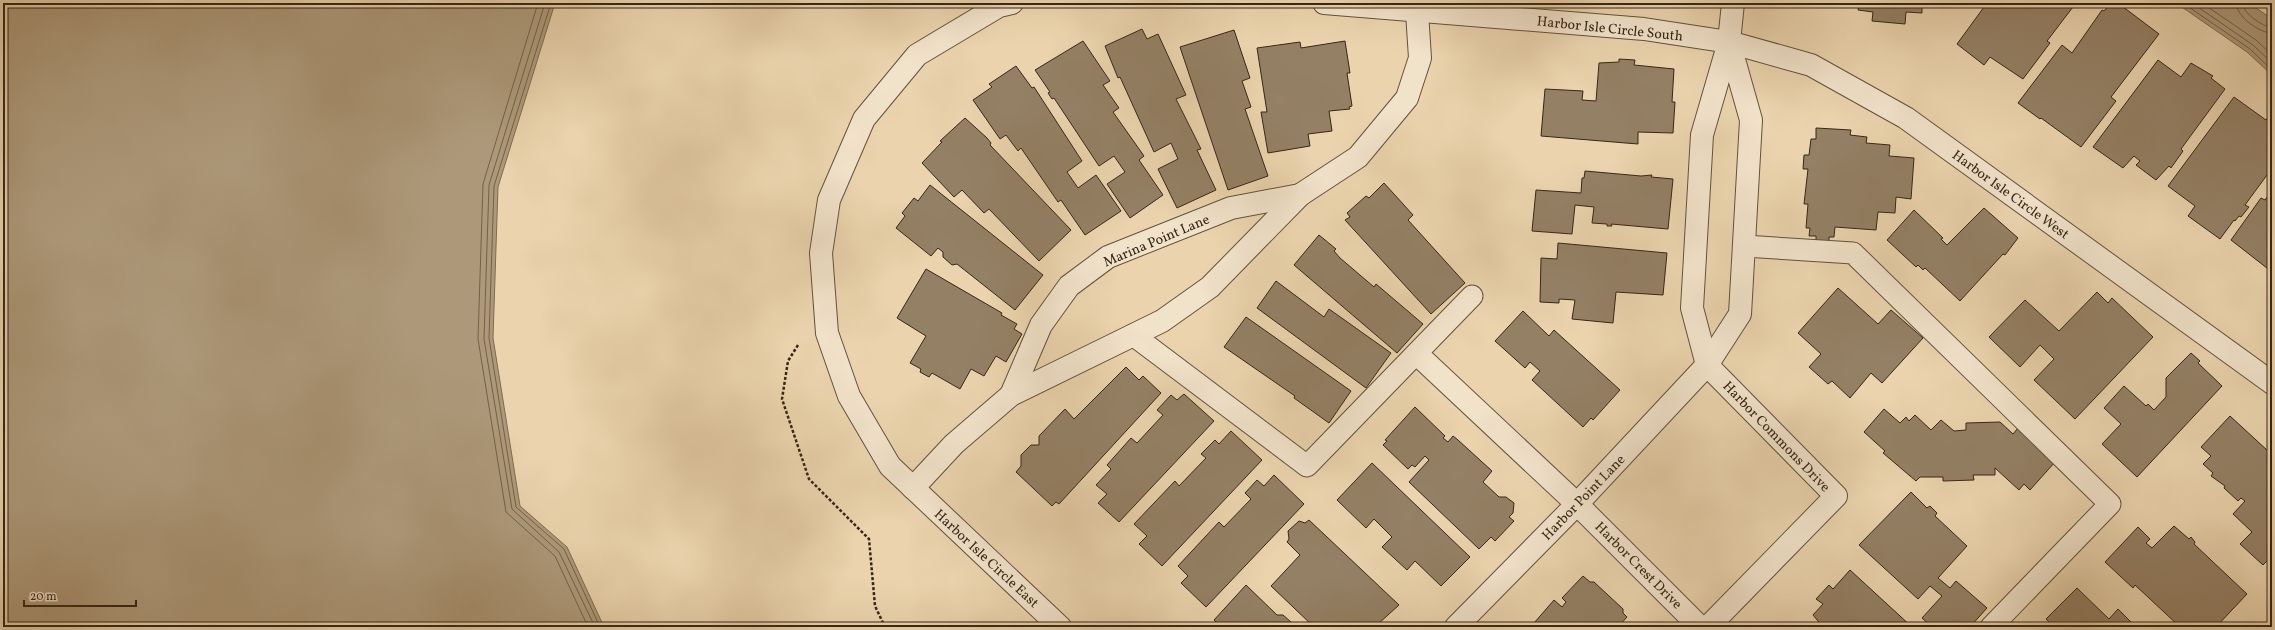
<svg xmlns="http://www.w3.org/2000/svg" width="2275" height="630" font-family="Vollkorn,serif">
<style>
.water{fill:#ad997a;stroke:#7d6b52}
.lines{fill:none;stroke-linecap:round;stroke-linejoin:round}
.shore{stroke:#726048;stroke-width:1}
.building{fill:#948065;stroke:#362716}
.lane-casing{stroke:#63523c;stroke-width:23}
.street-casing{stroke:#63523c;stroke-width:24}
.path{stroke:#362716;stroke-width:2.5;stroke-dasharray:3 2;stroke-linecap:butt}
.lane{stroke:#f1e2ca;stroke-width:21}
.street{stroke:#f1e2ca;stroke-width:22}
.labels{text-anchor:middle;stroke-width:3;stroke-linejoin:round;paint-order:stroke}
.street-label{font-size:14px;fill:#362716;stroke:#f1e2ca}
</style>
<rect width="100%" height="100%" fill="#ead3ad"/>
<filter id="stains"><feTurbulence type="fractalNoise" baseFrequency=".005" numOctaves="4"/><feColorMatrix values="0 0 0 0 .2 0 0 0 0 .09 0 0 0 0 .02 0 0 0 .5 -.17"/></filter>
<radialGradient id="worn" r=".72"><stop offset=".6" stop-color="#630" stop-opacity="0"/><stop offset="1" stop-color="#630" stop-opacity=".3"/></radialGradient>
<g class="water">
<path d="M3,3H555L498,187L493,338L520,506L567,547L604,627H3Z"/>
<path d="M2176,3H2249L2272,19V75L2247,52Z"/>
</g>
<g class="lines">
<g class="shore">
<path d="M538,3L483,184L478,339L506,512L555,556L588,627"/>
<path d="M545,3L489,185L484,339L512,509L559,552L595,627"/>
<path d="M551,3L494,186L489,338L516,507L564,549L600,627"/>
<path d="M2183,3L2250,49L2272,70"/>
<path d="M2192,3L2253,45L2272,63"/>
<path d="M2202,3L2256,40L2272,55"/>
<path d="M2236,3C2237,17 2259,33 2272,33"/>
<path d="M2242,3C2243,13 2262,27 2272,27"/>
</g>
</g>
<g class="building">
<path d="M1859,3H1935V7L1922,6V13L1906,12L1905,24L1872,21L1873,12L1858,10Z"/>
<path d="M1987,3H2076L2047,41L2050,43L2023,79L1990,57L1984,65L1957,44Z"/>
<path d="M2111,3H2118L2159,34L2111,97L2116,101L2081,147L2041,118L2040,119L2018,103L2062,45L2072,53L2102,10L2104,11Z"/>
<path d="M1142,29L1147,39L1158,34L1186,95L1176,99L1201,149L1197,150L1216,190L1177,208L1158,169L1178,159L1171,143L1154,152L1120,77L1118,78L1105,46Z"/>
<path d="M1234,30L1250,78L1242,81L1251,107L1245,109L1268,176L1228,190L1180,47Z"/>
<path d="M1083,41L1110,81L1103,85L1119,108L1113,112L1144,156L1139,160L1163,195L1130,218L1107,184L1125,172L1114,156L1099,166L1054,98L1052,99L1048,93L1050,92L1035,70Z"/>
<path d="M1345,41L1350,73H1347L1352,106L1349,107L1350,109L1329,111L1332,131L1308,134L1310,146L1268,153L1261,112H1267L1257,48L1300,42L1301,48Z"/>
<path d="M1619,59L1635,60L1634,65L1674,69L1672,102H1675L1673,133L1638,132V144L1541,136L1545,89L1583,91L1582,100L1596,101L1599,63L1619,62Z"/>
<path d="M2158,60L2181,77L2191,63L2213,76L2211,78L2225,89L2181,149L2183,151L2171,168L2169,166L2156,180L2136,165L2140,161L2134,156L2123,168L2093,147Z"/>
<path d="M1016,66L1032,88L1034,87L1082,161L1067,172L1078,188L1096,175L1121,211L1085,235L1061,200L1058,202L1021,148L1018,151L1006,135L1000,139L973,100L992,87L989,84Z"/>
<path d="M2234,97L2266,120L2272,111V175L2270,177L2267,175L2245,205L2249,207L2241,217L2239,216L2235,221L2234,220L2220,239L2188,216L2195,206L2168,186Z"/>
<path d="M965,118L987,138L991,143L990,145L1071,230L1039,261L989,209L984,213L962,190L954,197L922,163L942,142L940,141Z"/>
<path d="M1816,128L1851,130L1850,135L1867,137L1866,143L1890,145L1889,156L1914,158L1911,199L1896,197L1895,213L1878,212L1876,230L1835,227L1834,237H1829V243L1816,242V236H1809L1810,228H1806L1808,204H1804L1808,169H1803L1804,155H1809L1811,139H1816Z"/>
<path d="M1585,171L1641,176L1652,175L1651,177L1673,179L1668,229L1611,224L1612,226H1607V224L1592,223L1594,207L1575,205L1572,234L1532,231L1536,190L1581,193L1582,178H1584Z"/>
<path d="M1384,183L1413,215L1408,220L1465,283L1431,314L1345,220L1350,217L1347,213L1366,196L1369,198Z"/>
<path d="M930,185L1043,275L1015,310L957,264L952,265L943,257V252L938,248L931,256L896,228L905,216L902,213L914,198L918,201Z"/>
<path d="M2272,190V272L2231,240L2261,198L2265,200Z"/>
<path d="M1984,208L2018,238L2005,255L2003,254L1960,301L1925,268L1923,270L1918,265L1916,267L1887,240L1914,210L1943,238L1941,239L1947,245Z"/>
<path d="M1319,235L1336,249L1334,251L1340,258L1374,287L1376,284L1423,324L1397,353L1294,265Z"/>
<path d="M1558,243L1667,253L1663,295L1616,292L1613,323L1572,319L1575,300L1559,299V303L1540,302L1541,258L1557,259Z"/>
<path d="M926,269L1002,313L1001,315L1017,324L1014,329L1022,334L1006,362L996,356L984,376L971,369L960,389L932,373L929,377L920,372L921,369L910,363L926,336L897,318Z"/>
<path d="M1276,281L1324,317L1329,309L1391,353L1366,388L1257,308Z"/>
<path d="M1838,288L1878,324L1891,310L1923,338L1882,383L1871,373L1850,398L1832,381L1828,384L1809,367L1821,354L1798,333Z"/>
<path d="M2097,292L2108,303L2112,298L2153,337L2075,419L2034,380L2054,359L2040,345L2020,367L1989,337L2025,300L2059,331Z"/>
<path d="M1523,311L1549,336L1554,330L1620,390L1593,420L1591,418L1583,427L1532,380L1540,371L1530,362L1525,368L1495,341Z"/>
<path d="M1246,317L1351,391L1329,423L1294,398L1295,396L1224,347Z"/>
<path d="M2191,353L2200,361L2198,363L2222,386L2137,477L2102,444L2121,424L2104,408L2124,386L2146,406L2148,404L2154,410L2166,397V378Z"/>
<path d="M1126,367L1139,380L1143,376L1161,393L1059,504L1056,502L1052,506L1016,472L1021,466V455L1031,445H1039V436L1065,409L1074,419Z"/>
<path d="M1184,394L1214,421L1119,522L1098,503L1107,494L1096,485L1111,469L1107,465L1131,438L1137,443L1163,415L1157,410L1171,395L1177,400Z"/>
<path d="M1415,407L1445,436L1443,438L1448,442L1453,436L1458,440L1492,471L1483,482L1499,497H1506L1514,503L1513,513L1509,517L1514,521L1495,541L1491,537L1479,549L1409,482L1429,460L1425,456L1415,467L1412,465L1408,469L1383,445L1387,441L1385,440Z"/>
<path d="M1884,409L1900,423L1906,417L1909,421L1915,415L1931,430L1941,420L1954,431L1966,430V423L2000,422L2013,434L2018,428L2055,462L2030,490L2024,484L2019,490L1995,468V475H1973L1974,480L1943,481V477H1920L1916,481L1883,453L1885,451L1864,432Z"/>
<path d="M2230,416L2268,451L2272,447V556L2263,565L2240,544L2252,532L2233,514L2245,501L2241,498L2238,501L2224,488L2225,486L2211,476L2213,473L2203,464L2211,456L2201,447Z"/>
<path d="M1231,431L1262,460L1162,566L1139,544L1147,536L1134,524L1175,481L1179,486L1206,458L1201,454L1215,440L1219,444Z"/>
<path d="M1372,463L1470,557L1441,586L1415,561L1407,570L1382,547L1392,537L1374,519L1366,528L1337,500Z"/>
<path d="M1274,475L1304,504L1206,607L1181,583L1188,576L1178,566L1219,522L1224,527L1251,499L1245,493L1257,480L1264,486Z"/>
<path d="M1911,492L1927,508L1930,506L1937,513L1935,516L1967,546L1938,578L1950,588L1956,581L1987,608L1970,627H1932L1922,618L1942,596L1930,586L1918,599L1859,545Z"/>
<path d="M1309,520L1399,605L1378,624V627H1314L1271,586L1300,555L1287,542L1289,539L1288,531L1299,521L1305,523Z"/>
<path d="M2174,526L2189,539L2191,537L2195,542L2194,544L2247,594L2216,627H2180L2135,585L2133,588L2105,562L2138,527L2150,539L2146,543L2152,548Z"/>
<path d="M1850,570L1912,627H1823L1813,615L1823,604L1816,599L1829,585L1833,589Z"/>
<path d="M1583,576L1590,582H1594L1623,609V613L1627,617L1618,627H1538L1534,623L1554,600L1562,607L1566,602L1562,598Z"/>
<path d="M1246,585L1277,615H1283L1291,622V627H1221L1214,620Z"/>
<path d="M2077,588L2109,619L2118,609L2136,627H2054L2046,619Z"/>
</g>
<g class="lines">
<defs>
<g id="lane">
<path d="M1744,246L1853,253L2110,504L1991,627"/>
<path d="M1133,335L1307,466L1472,296"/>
</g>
<g id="street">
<path d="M1012,3L999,6L917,55L864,119L829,200L821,253L827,333L849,396L890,466L1060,627"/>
<path d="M1324,3L1644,29L1729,42L1811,65L1906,118L2272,383"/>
<path d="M1417,354L1577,504L1700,627"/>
<path d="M1011,395L1041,325L1069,286L1108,257L1231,208L1300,195"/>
<path d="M913,488L954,444L1011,395L1162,321L1210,287L1300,195L1358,157L1407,98L1420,58L1417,12"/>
<path d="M1456,627L1577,504L1707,365L1740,314L1751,120L1729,42"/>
<path d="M1708,627L1836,496L1707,365L1692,308L1702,135L1729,42L1733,3"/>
</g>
</defs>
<use href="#lane" class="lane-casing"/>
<use href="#street" class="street-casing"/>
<path class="path" d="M798,345L788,361L782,399L809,479L869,539L875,606L885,627"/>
<use href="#lane" class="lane"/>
<use href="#street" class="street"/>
</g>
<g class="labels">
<g class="street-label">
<text transform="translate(1610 28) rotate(6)" y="5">Harbor Isle Circle South</text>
<text transform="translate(2011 194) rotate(36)" y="5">Harbor Isle Circle West</text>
<text transform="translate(1156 240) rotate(-23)" y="5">Marina Point Lane</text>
<text transform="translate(1777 436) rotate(46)" y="5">Harbor Commons Drive</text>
<text transform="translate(1583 497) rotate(-46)" y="5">Harbor Point Lane</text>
<text transform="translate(987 558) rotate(43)" y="5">Harbor Isle Circle East</text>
<text transform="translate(1639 565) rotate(45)" y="5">Harbor Crest Drive</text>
</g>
</g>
<rect width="2275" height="630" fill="none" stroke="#ead3ad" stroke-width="16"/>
<rect x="4" y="4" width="2267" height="622" fill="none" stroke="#362716" stroke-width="2"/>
<rect x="8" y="8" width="2259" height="614" fill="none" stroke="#362716"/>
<path d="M24 600v6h112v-6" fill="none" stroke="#362716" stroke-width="2"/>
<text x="30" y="600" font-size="12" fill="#362716" stroke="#f1e2ca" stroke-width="3" paint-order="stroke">20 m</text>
<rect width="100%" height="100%" filter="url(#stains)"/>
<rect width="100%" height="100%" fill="url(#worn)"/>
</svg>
